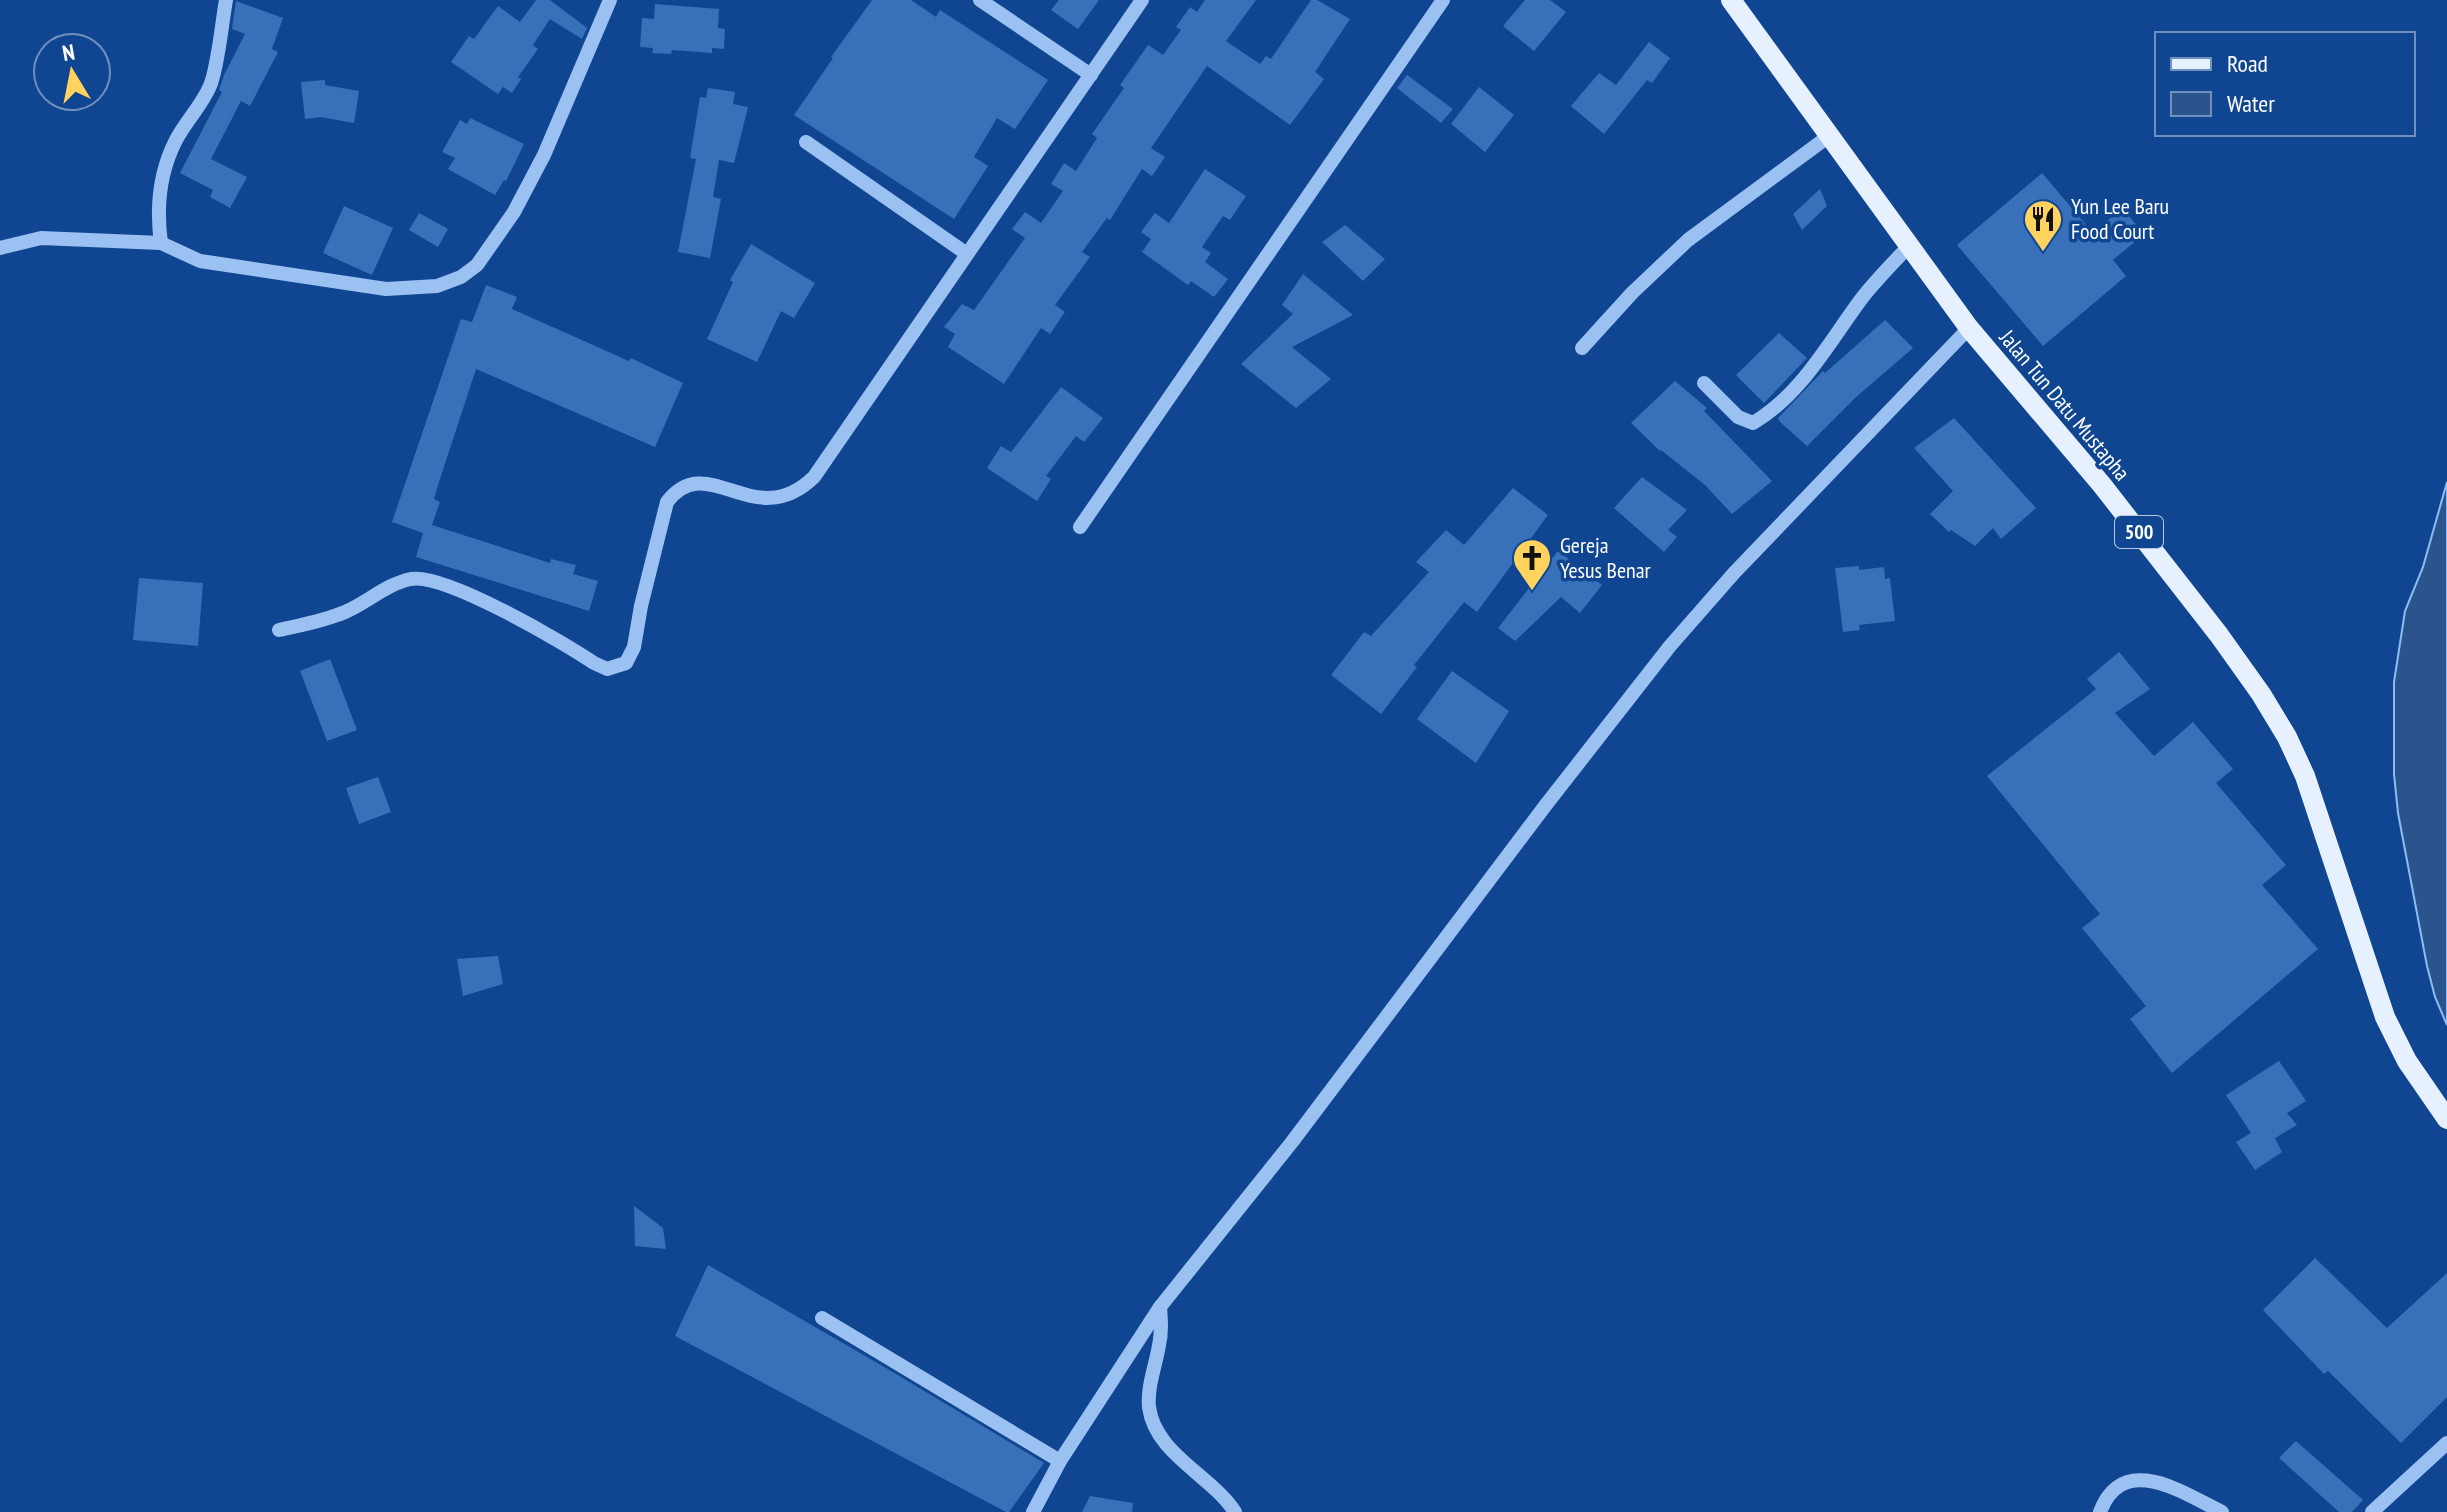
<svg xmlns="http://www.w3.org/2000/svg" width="2447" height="1512" font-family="'PT Sans Narrow',sans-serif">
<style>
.water{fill:#2c548c;stroke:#8cbcf7;stroke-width:2}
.building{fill:#3870ba}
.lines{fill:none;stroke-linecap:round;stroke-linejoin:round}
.minor{stroke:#9bc1f3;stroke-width:14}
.major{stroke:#e7f0ff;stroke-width:20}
.labels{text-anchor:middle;stroke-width:7;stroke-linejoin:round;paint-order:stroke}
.shield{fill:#104691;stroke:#b7c8de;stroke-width:2}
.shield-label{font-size:20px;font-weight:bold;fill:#fff}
.poi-label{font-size:22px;fill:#fff;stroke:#104691;text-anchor:start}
.street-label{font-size:22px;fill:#fff;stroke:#104691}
</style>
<rect width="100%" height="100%" fill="#104691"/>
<path class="water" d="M2447,482V1025L2435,997L2427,966L2398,813L2394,774V682L2405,611L2423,567Z"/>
<g class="building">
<path d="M536,0H550L587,28L582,39L550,19L533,45L538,49L518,77L521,79L512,93L503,87L498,94L451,62L469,36L474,39L498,6L520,22Z"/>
<path d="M872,0H911L936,17L940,10L1048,80L1015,129L997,118L974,157L988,166L954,219L794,115L833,58L831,57Z"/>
<path d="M1059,0H1099L1078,29L1051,10Z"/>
<path d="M1205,0H1256L1226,41L1260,64L1266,56L1271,59L1311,0H1317L1350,19L1315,72L1324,79L1290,125L1207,66L1151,148L1165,157L1152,176L1142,169L1110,220L1107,218L1082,252L1090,257L1055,305L1065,312L1050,334L1041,328L1004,384L948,347L955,334L944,327L962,304L974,310L1025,238L1012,229L1025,212L1041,223L1063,191L1051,184L1064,163L1076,171L1097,138L1092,134L1124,88L1120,85L1148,45L1163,55L1181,30L1176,27L1190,7L1197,12Z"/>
<path d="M1525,0H1550L1566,12L1534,51L1503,26Z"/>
<path d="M236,1L283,18L272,49L278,52L250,106L241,101L211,159L247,177L230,208L210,197L213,190L180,173L222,92L219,90L224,75L245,34L232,29Z"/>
<path d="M655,4L719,9L718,28L725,29L724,49L712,48V53L672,50L671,54L652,53L653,48L640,47L642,18L654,19Z"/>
<path d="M1649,42L1670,58L1652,83L1647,80L1604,134L1571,106L1599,73L1616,85Z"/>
<path d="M1407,75L1453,109L1441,123L1397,88Z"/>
<path d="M325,80V85L359,91L354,123L321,117L305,119L301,82Z"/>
<path d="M1479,87L1514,115L1485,152L1451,124Z"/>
<path d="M708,88L735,92L733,104L748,107L734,163L719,160L713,197L721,199L710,258L678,252L696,159L690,158L700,97L706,98Z"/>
<path d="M470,118L524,144L506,181L504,180L495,195L448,169L455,158L442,152L460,120L467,124Z"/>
<path d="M1205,169L1246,196L1230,220L1223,216L1202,247L1211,253L1205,262L1228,279L1214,297L1191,281L1188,285L1142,252L1151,239L1141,232L1155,213L1169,223Z"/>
<path d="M2042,173L2093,233L2122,208L2144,234L2113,260L2126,276L2043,346L1957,245Z"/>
<path d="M1820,189L1827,206L1802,230L1793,214Z"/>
<path d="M344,206L393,228L372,275L323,253Z"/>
<path d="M419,213L448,229L438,247L409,230Z"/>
<path d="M1345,225L1385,259L1363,281L1322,242Z"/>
<path d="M751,244L815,283L794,318L781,311L757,362L707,339L733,282L730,280Z"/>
<path d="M1303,274L1353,315L1292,347L1331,379L1296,408L1241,364L1293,314L1282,305Z"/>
<path d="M486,285L517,297L512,309L629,361L631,358L683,383L655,447L476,369L438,485L434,499L440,502L432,525L550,563L551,559L576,565L573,574L598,581L589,611L416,557L423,533L392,522L461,319L472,322Z"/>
<path d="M1885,320L1913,348L1855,398L1807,446L1780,422L1778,418L1823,371L1825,373Z"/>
<path d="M1779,333L1807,358L1764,403L1736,375Z"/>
<path d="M1675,381L1707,408L1704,411L1772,481L1732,514L1705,485L1661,450L1660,451L1631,423Z"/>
<path d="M1061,387L1103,418L1084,442L1076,436L1046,476L1051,479L1037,501L987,468L1001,446L1011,452Z"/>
<path d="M1954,418L2036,508L2001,539L1993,528L1975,546L1951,530L1949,532L1930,514L1953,491L1914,448Z"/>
<path d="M1642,477L1687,510L1668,530L1677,537L1664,552L1614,508Z"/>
<path d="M1513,488L1548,515L1477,612L1464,602L1414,665L1417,667L1381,714L1331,675L1364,632L1371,636L1429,572L1416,562L1446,530L1464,545Z"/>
<path d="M1558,551L1602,585L1580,613L1561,597L1515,641L1498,628Z"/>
<path d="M1859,566V570L1884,567L1885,579L1890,578L1895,621L1859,625L1860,630L1843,632L1835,568Z"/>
<path d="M139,578L203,583L198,646L133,640Z"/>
<path d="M2119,652L2150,689L2115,713L2154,756L2193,722L2233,769L2216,783L2286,865L2262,885L2318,949L2172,1073L2130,1019L2146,1006L2082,928L2100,914L1987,776L2096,689L2087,679Z"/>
<path d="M330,659L357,730L327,741L300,671Z"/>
<path d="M1452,671L1509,711L1476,763L1417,719Z"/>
<path d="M378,777L391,812L359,824L346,788Z"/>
<path d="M498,956L503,984L463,996L457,959Z"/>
<path d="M2279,1061L2306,1101L2287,1113L2297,1125L2275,1138L2282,1152L2255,1170L2236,1142L2251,1133L2226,1095Z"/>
<path d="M634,1206L663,1228L666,1249L635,1246Z"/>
<path d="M2315,1258L2387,1328L2447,1273V1397L2401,1443L2328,1371L2324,1374L2263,1310Z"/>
<path d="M708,1265L886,1368L1044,1463L1009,1512H1006L675,1336Z"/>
<path d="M2296,1441L2363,1500L2352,1512H2339L2279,1458Z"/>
<path d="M1090,1496L1133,1503L1132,1512H1082Z"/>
</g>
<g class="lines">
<g class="minor">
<path d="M980,0L1091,75"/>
<path d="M806,142L967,254"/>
<path d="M161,243C156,207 159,173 176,140C186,121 202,105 210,86C218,67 222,22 226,0"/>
<path d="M0,248L41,238L161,243L200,261L386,289L437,286L461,277L477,265L514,212L544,155L610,0"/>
<path d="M1582,348L1632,293L1688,240L1829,136"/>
<path d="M1704,383L1738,417L1753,423C1802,394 1829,342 1862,298C1876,280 1892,264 1908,247"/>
<path d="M1080,527L1443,0"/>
<path d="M279,630C301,625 324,621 345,612C367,603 386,584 411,579C445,573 563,642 594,663L607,669L626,663L634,647L641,606L667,502C708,448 754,535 814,477L1142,0"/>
<path d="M1160,1307C1161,1320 1162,1332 1159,1345C1156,1365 1147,1386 1149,1407C1155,1454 1211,1475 1235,1512"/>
<path d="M822,1318L1060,1461"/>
<path d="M1033,1512L1060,1461L1160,1307L1292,1142L1545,806L1670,646L1734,573L1969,328"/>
<path d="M2100,1512C2123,1451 2183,1493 2222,1512"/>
<path d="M2372,1512L2447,1443"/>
</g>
<path class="major" d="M1731,0L1969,328L2102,485L2219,635L2261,694L2287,737L2305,776L2385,1017L2407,1061L2447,1119"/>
</g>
<defs>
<symbol id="restaurant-pin" viewBox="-11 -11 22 30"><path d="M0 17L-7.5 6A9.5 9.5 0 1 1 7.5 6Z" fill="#ffd35d" stroke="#104691"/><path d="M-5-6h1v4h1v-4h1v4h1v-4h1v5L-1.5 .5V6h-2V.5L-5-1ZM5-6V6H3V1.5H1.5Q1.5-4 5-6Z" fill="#111"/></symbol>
<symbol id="church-pin" viewBox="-11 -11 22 30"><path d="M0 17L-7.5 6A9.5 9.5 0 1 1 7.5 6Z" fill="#ffd35d" stroke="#104691"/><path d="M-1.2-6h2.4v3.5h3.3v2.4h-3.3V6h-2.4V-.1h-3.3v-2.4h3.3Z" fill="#111"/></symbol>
</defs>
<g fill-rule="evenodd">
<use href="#restaurant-pin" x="2021" y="197" width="44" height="60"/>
<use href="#church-pin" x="1510" y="536" width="44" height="60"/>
</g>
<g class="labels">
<rect class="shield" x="2115" y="516" width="48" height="32" rx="6"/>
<g class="shield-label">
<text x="2139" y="539">500</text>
</g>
<g class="poi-label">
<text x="2071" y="214">Yun Lee Baru<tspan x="2071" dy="25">Food Court</tspan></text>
<text x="1560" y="553">Gereja<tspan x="1560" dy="25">Yesus Benar</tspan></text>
</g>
<g class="street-label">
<text transform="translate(2065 405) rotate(50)" y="8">Jalan Tun Datu Mustapha</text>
</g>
</g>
<rect x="2155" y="32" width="260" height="104" fill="#104691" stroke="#7090bd" stroke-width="2"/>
<rect x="2171" y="58" width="40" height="12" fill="#e7f0ff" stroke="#7090bd" stroke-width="2"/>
<text x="2227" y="72" font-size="24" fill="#ffffff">Road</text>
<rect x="2171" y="92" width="40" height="24" fill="#2c548c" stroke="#7090bd" stroke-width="2"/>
<text x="2227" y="112" font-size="24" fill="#ffffff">Water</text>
<g transform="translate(72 72) rotate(350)"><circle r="38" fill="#104691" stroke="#7090bd" stroke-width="2"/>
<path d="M0-6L14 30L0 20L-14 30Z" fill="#ffd35d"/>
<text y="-12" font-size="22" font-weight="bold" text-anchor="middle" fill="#ffffff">N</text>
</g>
</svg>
